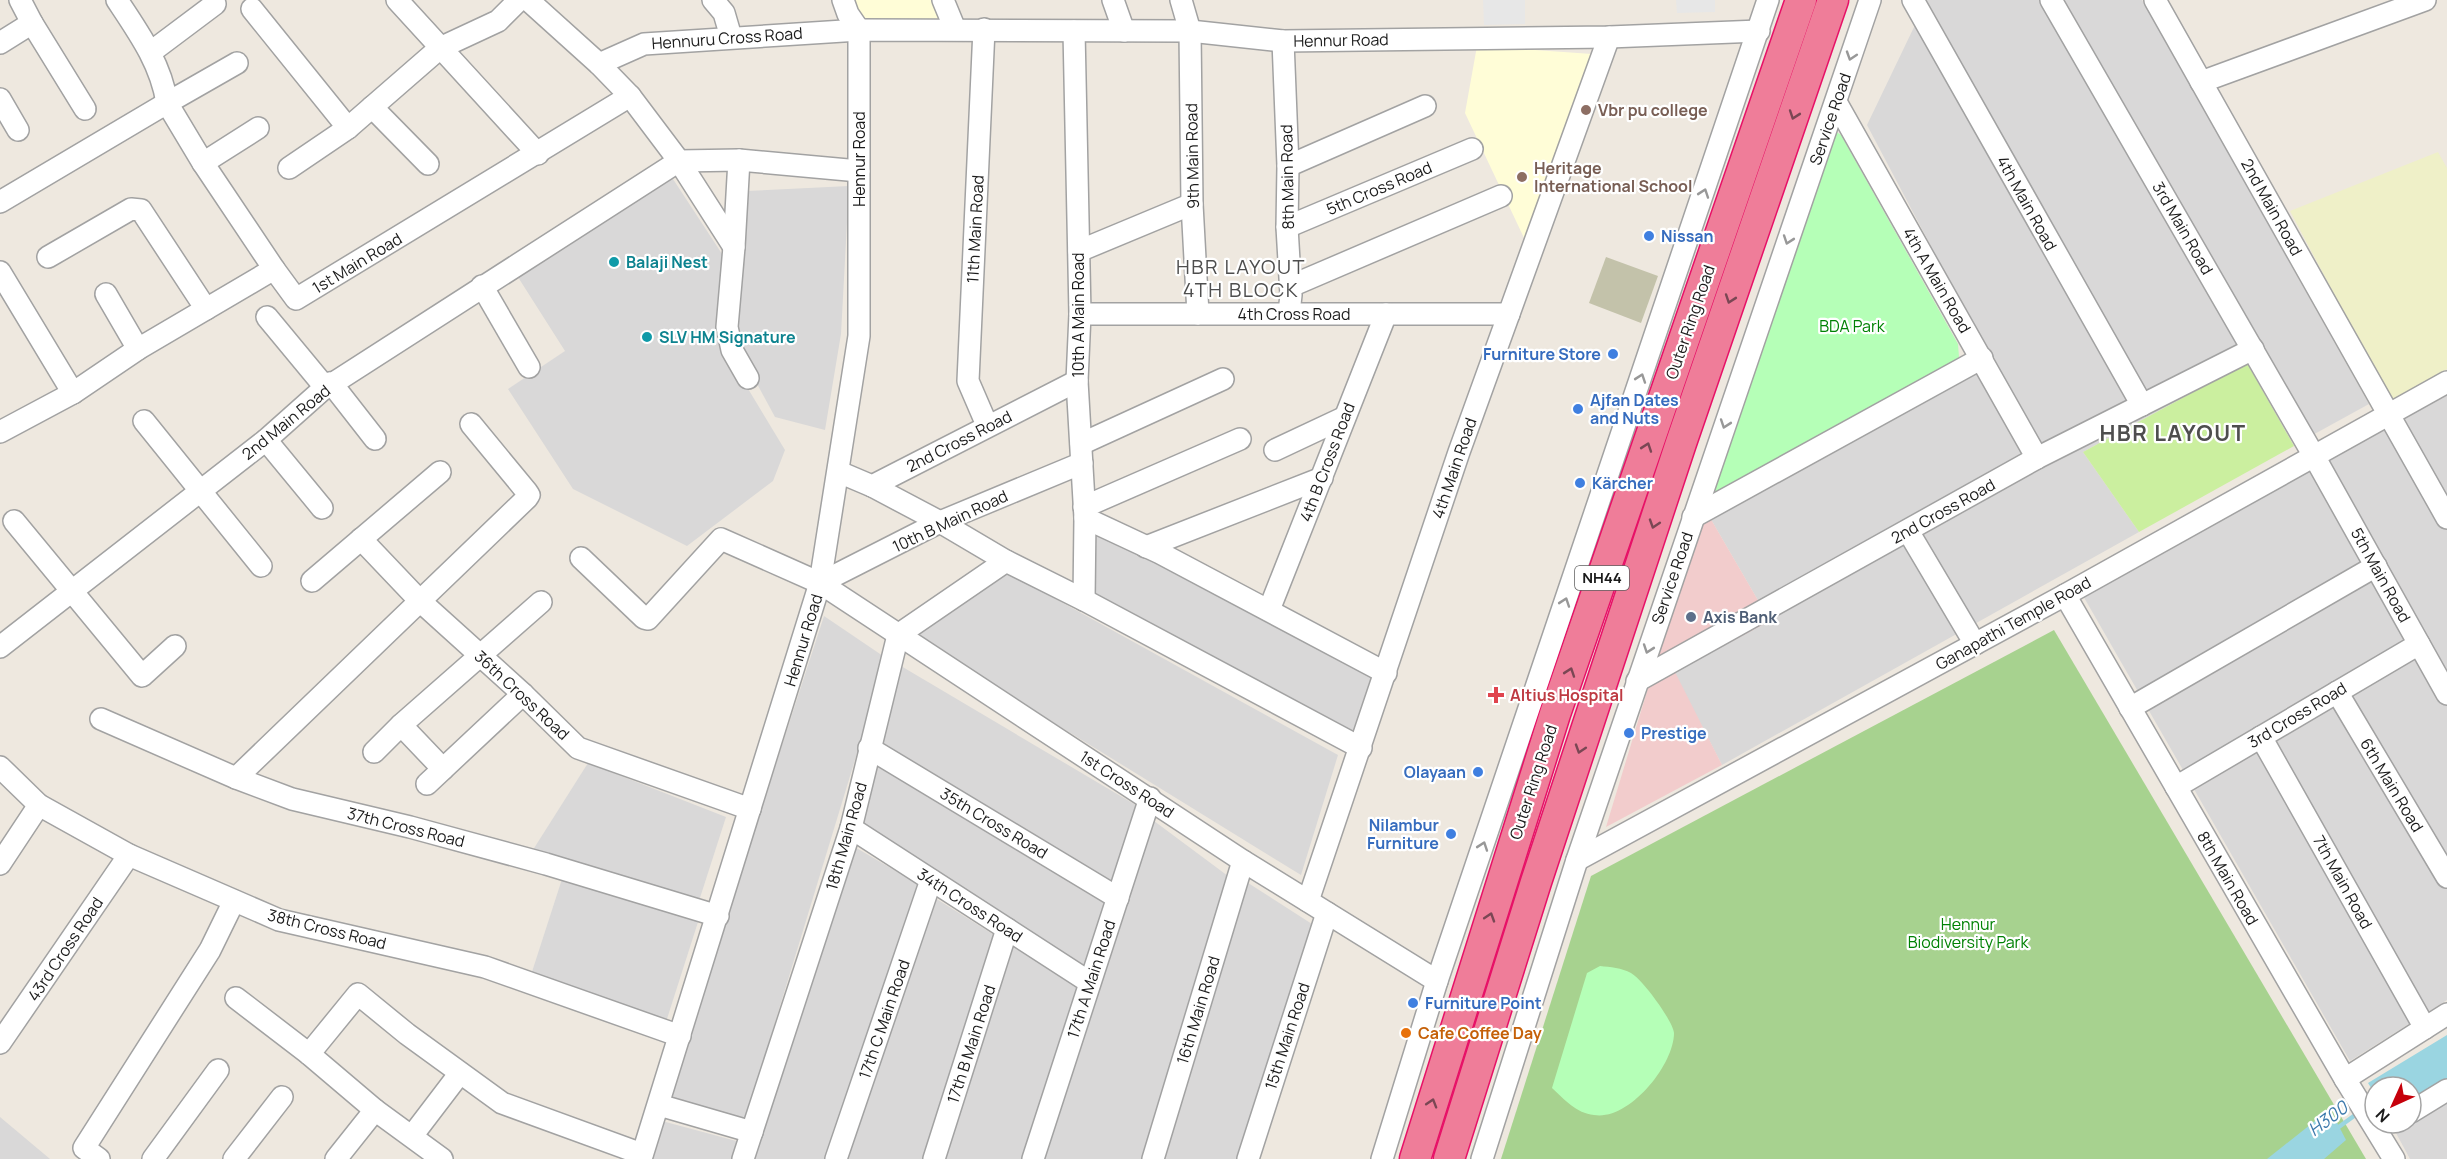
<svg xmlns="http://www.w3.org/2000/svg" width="2447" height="1159" font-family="Manrope,sans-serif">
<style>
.residential{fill:#d9d8d8}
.commercial{fill:#f2cccc}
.education{fill:#fffdd7}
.construction{fill:#c3c2aa}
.farmland{fill:#eff0c8}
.grass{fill:#cbef9f}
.forest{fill:#a7d28f}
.park{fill:#b5ffb7}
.parking{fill:#e7e7e7}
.water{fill:#9ad5e1}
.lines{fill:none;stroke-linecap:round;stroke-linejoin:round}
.stream{stroke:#9ad5e1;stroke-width:4.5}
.minor-casing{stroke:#a2a2a2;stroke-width:24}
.highway-casing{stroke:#e71167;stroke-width:33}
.minor{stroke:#fff;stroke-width:21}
.highway{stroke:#ef7d99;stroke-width:30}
.oneway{stroke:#989898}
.oneway2{stroke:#7a4754}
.education-dot{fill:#8d6e63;stroke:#fff;stroke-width:2}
.shop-dot{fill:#3f7fe0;stroke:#fff;stroke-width:2}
.culture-dot{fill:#0f9aa8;stroke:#fff;stroke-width:2}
.service-dot{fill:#5c6f8a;stroke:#fff;stroke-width:2}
.health-dot{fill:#e0444e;stroke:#fff;stroke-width:2}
.food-dot{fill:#e8710a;stroke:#fff;stroke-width:2}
.labels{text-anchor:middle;stroke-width:4.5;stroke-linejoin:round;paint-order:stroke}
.shield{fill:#fff;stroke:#5f5f5f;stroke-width:1.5}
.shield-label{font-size:15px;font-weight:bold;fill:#1b1b1b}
.street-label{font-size:16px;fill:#1b1b1b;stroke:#fff}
.education-label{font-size:16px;font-weight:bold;fill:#785e54;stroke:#fff;text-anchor:start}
.shop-label{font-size:16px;font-weight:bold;fill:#366cbe;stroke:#fff;text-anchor:start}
.culture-label{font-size:16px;font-weight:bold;fill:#0d838f;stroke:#fff;text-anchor:start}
.park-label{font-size:16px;fill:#008204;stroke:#fff}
.service-label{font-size:16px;font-weight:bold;fill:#4e5e75;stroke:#fff;text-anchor:start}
.health-label{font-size:16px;font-weight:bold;fill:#be3a42;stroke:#fff;text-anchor:start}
.food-label{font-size:16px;font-weight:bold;fill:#c56008;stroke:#fff;text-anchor:start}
.water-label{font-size:18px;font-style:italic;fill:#3d7aac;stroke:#fff}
.quarter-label{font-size:20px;letter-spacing:1.5px;fill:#4e4e4e;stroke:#fff}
.district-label{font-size:22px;font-weight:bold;letter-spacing:1.5px;fill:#4e4e4e;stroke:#fff}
</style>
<rect width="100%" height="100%" fill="#eee8df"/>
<g class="residential">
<path d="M1927,0H2042L2247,363L2083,452L2139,532L1722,765L1674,672L1770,621L1709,516L1990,358L1867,125Z"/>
<path d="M2055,0H2142L2369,404L2309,437Z"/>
<path d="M671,176L726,260L721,344L785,450L773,481L687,546L573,489L508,389L565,351L516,274Z"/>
<path d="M849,186L841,334L825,430L775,417L735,343L746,191Z"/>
<path d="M2447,391V1000L2350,1061L2082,594Z"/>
<path d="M1089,527L1376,674L1351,740L1087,598Z"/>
<path d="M1005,571L1338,755L1301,875L905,631Z"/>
<path d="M824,616L886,658L745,1121L667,1099Z"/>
<path d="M901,666L1139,807L1114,883L882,743Z"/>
<path d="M873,759L1108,904L1082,969L861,824Z"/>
<path d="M588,763L726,817L698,904L531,853Z"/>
<path d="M1150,818L1232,879L1147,1159H1038Z"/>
<path d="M853,846L918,884L829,1159H752Z"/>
<path d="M562,879L698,922L666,1022L530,978Z"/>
<path d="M1245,881L1312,924L1239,1159H1158Z"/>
<path d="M935,898L999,938L927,1159H843Z"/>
<path d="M1009,943L1080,988L1024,1159H940Z"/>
<path d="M2447,1102V1159H2410L2396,1133Z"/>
<path d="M0,1117L50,1159H0Z"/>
<path d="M662,1121L740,1142L734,1159H650Z"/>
</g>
<path class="commercial" d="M1709,516L1770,621L1675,672L1722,765L1606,827L1698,523Z"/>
<g class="education">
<path d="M852,0H939L947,19L861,22Z"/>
<path d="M1477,46L1592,54L1525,240L1465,113Z"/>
</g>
<path class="construction" d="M1606,257L1658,276L1641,323L1589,303Z"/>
<path class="farmland" d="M2438,152L2447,168V369L2391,402L2290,211Z"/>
<path class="grass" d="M2247,363L2294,446L2139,532L2083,452Z"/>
<path class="forest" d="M2054,630L2366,1159H1501L1591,876Z"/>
<g class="park">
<path d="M1835,131L1841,135L1958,344L1959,357L1947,369L1705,504Z"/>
<path d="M1600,966C1610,967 1622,968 1631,973C1643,980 1673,1021 1674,1033C1674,1065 1629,1121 1594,1115C1576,1113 1565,1100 1552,1088L1587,973Z"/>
</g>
<g class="parking">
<path d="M1483,0H1525V24L1484,25Z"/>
<path d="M1676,0H1715V12L1677,13Z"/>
</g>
<g class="water">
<path d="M2447,1035V1078L2411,1101V1087H2375V1094L2368,1083Z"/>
<path d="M2330,1109L2346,1140L2324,1159H2267Z"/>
</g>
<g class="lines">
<path class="stream" d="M2336,1129L2358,1113"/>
<defs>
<g id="minor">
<path d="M117,0C139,33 161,64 167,103L237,63"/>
<path d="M397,0L538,154"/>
<path d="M528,0L599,64L630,96L679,161L739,160L859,171"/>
<path d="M713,0L724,13L731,37"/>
<path d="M843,0L848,14L859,30"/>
<path d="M943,0L955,29"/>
<path d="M1113,0L1124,31"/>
<path d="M1181,0L1190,31L1192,204L1198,314"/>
<path d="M1913,0L2142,405"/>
<path d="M2051,0L2314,456L2447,694"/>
<path d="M2155,0L2447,518"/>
<path d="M252,9L348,128"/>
<path d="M32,23L85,109"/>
<path d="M984,29L968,381L987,425"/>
<path d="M1074,31L1080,314L1077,381L1085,518L1084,600"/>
<path d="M1283,41L1288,166L1287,227L1291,295L1289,313"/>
<path d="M0,43L32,23L20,0"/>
<path d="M151,52L215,4"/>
<path d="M599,64L644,44L859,30L1190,31L1283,41L1609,37L1759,31"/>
<path d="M2201,82L2425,0"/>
<path d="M0,99L18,130"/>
<path d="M1836,102L2037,458"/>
<path d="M372,107L428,164"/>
<path d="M739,160L734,247L727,327L732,350L748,378"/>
<path d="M203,163L258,128"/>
<path d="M1288,166L1425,106"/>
<path d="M289,168L348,128L440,48L498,21L519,0"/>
<path d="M0,202L167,103L203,163L274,269"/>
<path d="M1287,227L1472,149"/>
<path d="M1079,251L1192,204"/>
<path d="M48,257L131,209L141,210L206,309"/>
<path d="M0,272L73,393"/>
<path d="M482,286L529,367"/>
<path d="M1291,286L1501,196"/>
<path d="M106,294L138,349"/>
<path d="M1080,314H1509"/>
<path d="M267,317L325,387"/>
<path d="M332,384L375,439"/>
<path d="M144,421L261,566"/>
<path d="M0,432L73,393L138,349L274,269L296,299L630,96"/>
<path d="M266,440L322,508"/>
<path d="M1081,444L1223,379"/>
<path d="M1275,450L1343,418"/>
<path d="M839,472L872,486L1077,381"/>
<path d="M872,486L940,522L1006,561L1084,600L1361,748"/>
<path d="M1084,507L1240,439"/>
<path d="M1693,517L1982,358"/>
<path d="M1085,518L1160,553L1386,673"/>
<path d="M14,521L142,676L175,646"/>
<path d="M1908,531L1975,644"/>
<path d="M361,539L420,601L523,694L578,748L750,809"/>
<path d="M1146,547L1322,478"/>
<path d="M581,558L644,618L648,619L721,539L820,583L1243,861L1437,981"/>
<path d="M312,581L440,472"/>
<path d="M820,583L940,522L1082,463"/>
<path d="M2065,595L2345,1079L2394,1159"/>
<path d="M1269,610L1386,314"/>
<path d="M0,647L266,440L330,383L332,384L679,161L734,247"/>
<path d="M1637,681L2037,458L2253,349"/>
<path d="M2337,692L2447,877"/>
<path d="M2130,708L2376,566"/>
<path d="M101,719L236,778L292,799L410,827L546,864L718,916"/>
<path d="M401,725L541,602"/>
<path d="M2261,737L2425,1028"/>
<path d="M869,748L1118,898"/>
<path d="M374,752L401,725L443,769"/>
<path d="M0,767L39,805L129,855L279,920L485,967L680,1036"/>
<path d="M236,778L527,498L529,495L527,492L471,424"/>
<path d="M427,784L523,694"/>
<path d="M2176,787L2419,644"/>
<path d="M851,828L1089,982"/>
<path d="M1577,860L2065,595L2447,382"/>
<path d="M0,864L39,805"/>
<path d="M1308,901L1459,452L1609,37"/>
<path d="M236,998L309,1054L375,1110"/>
<path d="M0,1043L129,855"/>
<path d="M309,1054L358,994L407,1034L502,1103L642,1154"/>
<path d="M2345,1079L2447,1014"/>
<path d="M659,1105L752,1132"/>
<path d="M2411,1112L2447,1090"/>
<path d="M412,1136L460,1073"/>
<path d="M99,1159L84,1148L210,950L234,901"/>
<path d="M153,1159L218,1070"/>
<path d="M234,1159L282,1097"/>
<path d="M336,1159L375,1110L442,1159"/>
<path d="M641,1159L820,583L859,336V30"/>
<path d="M743,1159L851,828L898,635L1006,561"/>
<path d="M836,1159L931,880"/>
<path d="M934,1159L1007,929"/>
<path d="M1033,1159L1150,798"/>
<path d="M1153,1159L1243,861"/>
<path d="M1248,1159L1327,913"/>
<path d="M1382,1159L1437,981L1768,0"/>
<path d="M1482,1159L1577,860L1870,0"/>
</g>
<g id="highway">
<path d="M1415,1159L1555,714L1801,0"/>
<path d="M1449,1159L1536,882L1681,443L1833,0"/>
</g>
</defs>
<use href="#minor" class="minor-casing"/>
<use href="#highway" class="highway-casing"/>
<use href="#minor" class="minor"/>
<use href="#highway" class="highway"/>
</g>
<defs><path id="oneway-chevron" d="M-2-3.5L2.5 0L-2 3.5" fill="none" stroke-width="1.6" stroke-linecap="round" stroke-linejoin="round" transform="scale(1.5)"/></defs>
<g class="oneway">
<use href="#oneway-chevron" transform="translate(1851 56) rotate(108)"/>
<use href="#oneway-chevron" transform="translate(1704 193) rotate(-71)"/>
<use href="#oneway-chevron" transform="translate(1788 240) rotate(109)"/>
<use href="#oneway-chevron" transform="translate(1641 378) rotate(-71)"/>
<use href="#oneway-chevron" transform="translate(1725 424) rotate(109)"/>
<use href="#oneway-chevron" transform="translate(1565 602) rotate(-71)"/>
<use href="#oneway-chevron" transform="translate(1648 649) rotate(109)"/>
<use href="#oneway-chevron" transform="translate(1483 846) rotate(-71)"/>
</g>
<g class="oneway2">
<use href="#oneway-chevron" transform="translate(1794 115) rotate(109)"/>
<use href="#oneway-chevron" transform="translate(1730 299) rotate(109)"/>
<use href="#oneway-chevron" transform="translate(1647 447) rotate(-71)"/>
<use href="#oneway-chevron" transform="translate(1654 524) rotate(108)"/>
<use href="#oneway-chevron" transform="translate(1570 672) rotate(-71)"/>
<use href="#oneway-chevron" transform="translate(1580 749) rotate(108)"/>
<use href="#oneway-chevron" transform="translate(1490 917) rotate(-72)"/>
<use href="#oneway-chevron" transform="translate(1432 1103) rotate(-73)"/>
</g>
<g class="education-dot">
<circle cx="1586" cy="110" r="6"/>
<circle cx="1522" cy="177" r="6"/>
</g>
<g class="shop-dot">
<circle cx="1649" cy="236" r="6"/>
<circle cx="1613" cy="354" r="6"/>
<circle cx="1578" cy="409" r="6"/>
<circle cx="1580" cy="483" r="6"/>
<circle cx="1629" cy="733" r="6"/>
<circle cx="1478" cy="772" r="6"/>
<circle cx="1451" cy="834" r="6"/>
<circle cx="1413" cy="1003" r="6"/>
</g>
<g class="culture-dot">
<circle cx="614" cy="262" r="6"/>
<circle cx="647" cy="337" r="6"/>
</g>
<circle class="service-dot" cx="1691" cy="617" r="6"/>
<path class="health-dot" d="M1493 686h6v6h6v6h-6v6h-6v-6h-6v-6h6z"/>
<circle class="food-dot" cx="1406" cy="1033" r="6"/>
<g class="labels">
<rect class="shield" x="1575" y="566" width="54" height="24" rx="4.5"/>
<g class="shield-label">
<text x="1602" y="583">NH44</text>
</g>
<g class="street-label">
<text transform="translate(727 38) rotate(-4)" y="6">Hennuru Cross Road</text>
<text transform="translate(1341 40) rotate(-1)" y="6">Hennur Road</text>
<text transform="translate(1830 119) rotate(-71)" y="6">Service Road</text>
<text transform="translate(1192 156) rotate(-91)" y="6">9th Main Road</text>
<text transform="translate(859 159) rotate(-90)" y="6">Hennur Road</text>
<text transform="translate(1287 177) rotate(-91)" y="6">8th Main Road</text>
<text transform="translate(1379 188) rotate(-23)" y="6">5th Cross Road</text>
<text transform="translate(2027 203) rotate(61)" y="6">4th Main Road</text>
<text transform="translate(2272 207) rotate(61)" y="6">2nd Main Road</text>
<text transform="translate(2183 228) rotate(60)" y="6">3rd Main Road</text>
<text transform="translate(975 229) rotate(-87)" y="6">11th Main Road</text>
<text transform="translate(357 263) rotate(-31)" y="6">1st Main Road</text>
<text transform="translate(1937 280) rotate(60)" y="6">4th A Main Road</text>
<text x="1294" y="320">4th Cross Road</text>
<text transform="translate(1078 315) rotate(-90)" y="6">10th A Main Road</text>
<text transform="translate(1690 322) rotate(-71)" y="6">Outer Ring Road</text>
<text transform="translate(286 422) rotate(-39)" y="6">2nd Main Road</text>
<text transform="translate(959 441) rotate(-27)" y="6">2nd Cross Road</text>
<text transform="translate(1327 462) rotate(-69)" y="6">4th B Cross Road</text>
<text transform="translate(1454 468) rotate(-71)" y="6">4th Main Road</text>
<text transform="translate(1943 511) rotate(-29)" y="6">2nd Cross Road</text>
<text transform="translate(950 521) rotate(-25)" y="6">10th B Main Road</text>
<text transform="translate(2381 575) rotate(61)" y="6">5th Main Road</text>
<text transform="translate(1672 578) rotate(-71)" y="6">Service Road</text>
<text transform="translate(2013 623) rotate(-29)" y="6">Ganapathi Temple Road</text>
<text transform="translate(803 640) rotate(-73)" y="6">Hennur Road</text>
<text transform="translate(522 695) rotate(43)" y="6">36th Cross Road</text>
<text transform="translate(2297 715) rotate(-31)" y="6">3rd Cross Road</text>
<text transform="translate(1533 782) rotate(-72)" y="6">Outer Ring Road</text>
<text transform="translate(1127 784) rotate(33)" y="6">1st Cross Road</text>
<text transform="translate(2392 785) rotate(59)" y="6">6th Main Road</text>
<text transform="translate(994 823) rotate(31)" y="6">35th Cross Road</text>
<text transform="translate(406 827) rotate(14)" y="6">37th Cross Road</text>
<text transform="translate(846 836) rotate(-74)" y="6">18th Main Road</text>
<text transform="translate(2228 878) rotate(60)" y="6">8th Main Road</text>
<text transform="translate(2343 882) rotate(61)" y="6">7th Main Road</text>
<text transform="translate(970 905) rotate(33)" y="6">34th Cross Road</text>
<text transform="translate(327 929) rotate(14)" y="6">38th Cross Road</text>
<text transform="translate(65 949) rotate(-56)" y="6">43rd Cross Road</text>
<text transform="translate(1091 979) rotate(-72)" y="6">17th A Main Road</text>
<text transform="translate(1198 1010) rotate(-73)" y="6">16th Main Road</text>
<text transform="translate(884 1019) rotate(-71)" y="6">17th C Main Road</text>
<text transform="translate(1287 1036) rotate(-72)" y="6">15th Main Road</text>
<text transform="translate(971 1044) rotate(-72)" y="6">17th B Main Road</text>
</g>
<g class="education-label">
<text x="1598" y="116">Vbr pu college</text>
<text x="1534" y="174">Heritage<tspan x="1534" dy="18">International School</tspan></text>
</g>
<g class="shop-label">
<text x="1661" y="242">Nissan</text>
<text x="1601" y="360" text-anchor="end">Furniture Store</text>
<text x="1590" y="406">Ajfan Dates<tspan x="1590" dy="18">and Nuts</tspan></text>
<text x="1592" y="489">Kärcher</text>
<text x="1641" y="739">Prestige</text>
<text x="1466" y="778" text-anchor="end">Olayaan</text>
<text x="1439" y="831" text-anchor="end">Nilambur<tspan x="1439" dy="18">Furniture</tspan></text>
<text x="1425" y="1009">Furniture Point</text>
</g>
<g class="culture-label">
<text x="626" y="268">Balaji Nest</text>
<text x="659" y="343">SLV HM Signature</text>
</g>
<g class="park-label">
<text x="1852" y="332">BDA Park</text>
<text x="1968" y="930">Hennur<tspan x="1968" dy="18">Biodiversity Park</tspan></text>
</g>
<g class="service-label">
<text x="1703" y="623">Axis Bank</text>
</g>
<g class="health-label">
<text x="1510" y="701">Altius Hospital</text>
</g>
<g class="food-label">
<text x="1418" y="1039">Cafe Coffee Day</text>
</g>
<g class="water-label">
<text transform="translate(2328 1119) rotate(-37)" y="6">H300</text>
</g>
<g class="quarter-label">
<text x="1241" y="274">HBR LAYOUT<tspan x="1241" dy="23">4TH BLOCK</tspan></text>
</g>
<g class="district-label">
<text x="2173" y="441">HBR LAYOUT</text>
</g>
</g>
<g transform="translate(2393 1105) rotate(225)"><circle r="28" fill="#ffffff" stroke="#a4a4a4" stroke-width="1.5"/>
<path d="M0-4.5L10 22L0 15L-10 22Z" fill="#c6000b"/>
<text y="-9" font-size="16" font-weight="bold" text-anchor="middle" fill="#1b1b1b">N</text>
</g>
</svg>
